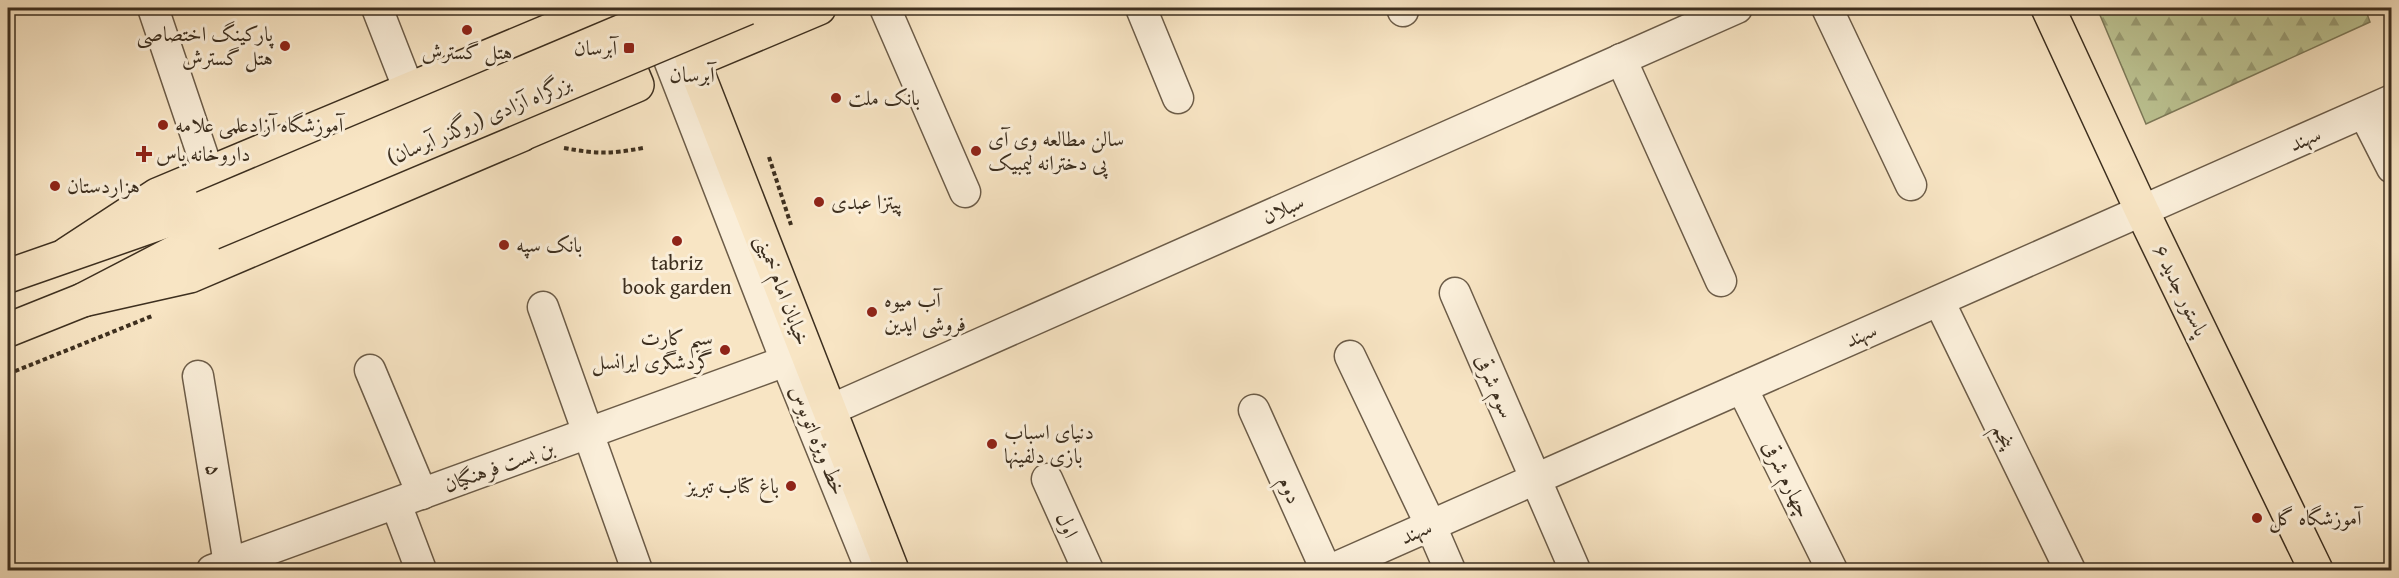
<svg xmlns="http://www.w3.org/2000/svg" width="2399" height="578" font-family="'Gentium Book Plus',Amiri,serif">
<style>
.forest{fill:url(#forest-firs);stroke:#7d7a5a;stroke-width:1.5}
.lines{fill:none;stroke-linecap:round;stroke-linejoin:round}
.minor-casing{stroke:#6c5c48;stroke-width:33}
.major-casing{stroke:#3d2f1f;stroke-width:36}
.highway-casing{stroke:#3d2f1f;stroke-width:36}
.path{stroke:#3d2f1f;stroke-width:4;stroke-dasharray:4.5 3;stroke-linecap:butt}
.minor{stroke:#faeed9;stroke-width:30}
.major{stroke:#f8e5c4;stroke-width:33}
.highway{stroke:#f8e5c4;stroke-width:33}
.highway-bridge-casing{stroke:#3d2f1f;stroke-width:36;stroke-linecap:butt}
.highway-bridge{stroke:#f8e5c4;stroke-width:33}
.poi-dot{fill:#8f2418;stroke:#faeed9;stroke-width:2}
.labels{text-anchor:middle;stroke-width:6;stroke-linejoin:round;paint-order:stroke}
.poi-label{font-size:21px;fill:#3d2f1f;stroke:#faeed9;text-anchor:start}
.street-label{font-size:21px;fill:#3d2f1f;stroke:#faeed9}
.neighbourhood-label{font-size:22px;fill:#3d2f1f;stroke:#faeed9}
</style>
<defs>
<pattern id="forest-firs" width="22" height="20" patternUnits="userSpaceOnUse" patternTransform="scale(1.5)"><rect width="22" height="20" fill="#bdc594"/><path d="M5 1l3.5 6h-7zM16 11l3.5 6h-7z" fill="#9ba078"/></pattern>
</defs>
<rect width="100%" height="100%" fill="#f8e5c4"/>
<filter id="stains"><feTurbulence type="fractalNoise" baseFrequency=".00333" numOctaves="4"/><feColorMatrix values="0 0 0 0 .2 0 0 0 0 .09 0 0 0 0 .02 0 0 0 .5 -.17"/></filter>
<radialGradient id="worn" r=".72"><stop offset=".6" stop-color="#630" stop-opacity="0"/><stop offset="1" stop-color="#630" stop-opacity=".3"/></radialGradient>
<path class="forest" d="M2097,8H2365L2370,22L2146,124Z"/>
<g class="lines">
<defs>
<g id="minor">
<path d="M153,8L209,174"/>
<path d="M377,8L409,90"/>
<path d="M885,8L965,192"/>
<path d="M1141,8L1178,98"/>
<path d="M1402,8L1403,11"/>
<path d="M1827,8L1911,185"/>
<path d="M654,21L786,361L871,570"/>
<path d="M1621,59L1721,281"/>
<path d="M2364,113L2392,168"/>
<path d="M1455,293L1575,570"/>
<path d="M1939,301L2070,570"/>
<path d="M543,307L637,570"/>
<path d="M1350,356L1431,526L1450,570"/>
<path d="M370,370L422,494"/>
<path d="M198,376L230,570"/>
<path d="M1742,388L1832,570"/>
<path d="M830,410L1737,8"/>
<path d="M1254,410L1326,570"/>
<path d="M1047,479L1088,570"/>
<path d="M396,504L421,570"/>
<path d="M212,570L786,361L809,358"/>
<path d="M1330,570L2392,100"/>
</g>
<g id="major">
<path d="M2048,8L2142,211L2316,570"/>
<path d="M686,35L693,61L892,570"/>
</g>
<g id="highway">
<path d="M693,61L819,8"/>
<path d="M522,134L637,85L615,32"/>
<path d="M67,254L157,195L604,8"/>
<path d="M8,276L203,208"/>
<path d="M83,300L190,276L521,135C550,110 543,103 530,70"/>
<path d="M8,330L83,300L212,233"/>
</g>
</defs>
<use href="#minor" class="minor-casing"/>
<use href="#major" class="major-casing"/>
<use href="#highway" class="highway-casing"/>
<g class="path">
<path d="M564,148C596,154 611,154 643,148"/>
<path d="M769,157L791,225"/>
<path d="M8,374L152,316"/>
</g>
<use href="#minor" class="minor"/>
<use href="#major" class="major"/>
<use href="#highway" class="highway"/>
<defs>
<g id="highway-bridge">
<path d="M203,208L677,8"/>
<path d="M212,233L747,8"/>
</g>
</defs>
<use href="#highway-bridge" class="highway-bridge-casing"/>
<use href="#highway-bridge" class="highway-bridge"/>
</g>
<g class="poi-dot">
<circle cx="467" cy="30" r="6"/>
<circle cx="285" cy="46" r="6"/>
<rect x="623" y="42" width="12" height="12" rx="3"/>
<circle cx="836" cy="98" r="6"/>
<circle cx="163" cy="125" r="6"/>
<circle cx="976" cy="151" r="6"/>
<path d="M141 145h6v6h6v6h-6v6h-6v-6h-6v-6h6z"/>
<circle cx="55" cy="186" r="6"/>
<circle cx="819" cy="202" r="6"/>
<circle cx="677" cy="241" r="6"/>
<circle cx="504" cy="245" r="6"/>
<circle cx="872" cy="312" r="6"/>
<circle cx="725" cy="350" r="6"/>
<circle cx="992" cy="444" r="6"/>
<circle cx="791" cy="486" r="6"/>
<circle cx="2257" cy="518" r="6"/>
</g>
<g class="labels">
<g class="poi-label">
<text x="273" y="41" text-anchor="end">پارکینگ اختصاصی<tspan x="273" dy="24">هتل گسترش</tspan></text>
<text x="617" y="55" text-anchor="end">آبرسان</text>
<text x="467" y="59" text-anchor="middle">هتل گسترش</text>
<text x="848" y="105">بانک ملت</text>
<text x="175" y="132">آموزشگاه آزادعلمی علامه</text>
<text x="988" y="146">سالن مطالعه وی آی<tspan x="988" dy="24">پی دخترانه لیمبیک</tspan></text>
<text x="156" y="161">داروخانه یاس</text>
<text x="67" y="193">هزاردستان</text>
<text x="831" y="209">پیتزا عبدی</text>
<text x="516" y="252">بانک سپه</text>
<text x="677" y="270" text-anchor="middle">tabriz<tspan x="677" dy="24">book garden</tspan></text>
<text x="884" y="307">آب میوه<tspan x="884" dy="24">فروشی ایدین</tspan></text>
<text x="713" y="345" text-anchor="end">سیم کارت<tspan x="713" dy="24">گردشگری ایرانسل</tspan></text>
<text x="1004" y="439">دنیای اسباب<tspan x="1004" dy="24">بازی دلفینها</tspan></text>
<text x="779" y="493" text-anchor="end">باغ کتاب تبریز</text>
<text x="2269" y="525">آموزشگاه گل</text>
</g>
<g class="street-label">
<text transform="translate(479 120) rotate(-23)" y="7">بزرگراه آزادی (روگذر آبرسان)</text>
<text transform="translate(2305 139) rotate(-24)" y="7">سهند</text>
<text transform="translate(1283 209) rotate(-24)" y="7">سبلان</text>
<text transform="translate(783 290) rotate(69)" y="7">خیابان امام خمینی</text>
<text transform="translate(2181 290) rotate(64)" y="7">پاستور جدید ۶</text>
<text transform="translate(1861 335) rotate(-24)" y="7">سهند</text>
<text transform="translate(1495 386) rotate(67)" y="7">سوم شرقی</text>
<text transform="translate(2004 436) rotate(64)" y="7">پنجم</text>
<text transform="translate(818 440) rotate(68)" y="7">خط ویژه اتوبوس</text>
<text transform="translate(499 466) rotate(-20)" y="7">بن بست فرهنگیان</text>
<text transform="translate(214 470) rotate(81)" y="7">۵</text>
<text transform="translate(1787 479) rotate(64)" y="7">چهارم شرقی</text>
<text transform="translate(1290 490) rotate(66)" y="7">دوم</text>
<text transform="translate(1067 525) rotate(66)" y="7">اول</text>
<text transform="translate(1416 532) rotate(-24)" y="7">سهند</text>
</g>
<g class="neighbourhood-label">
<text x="692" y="82">آبرسان</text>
</g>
</g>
<rect width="2399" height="578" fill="none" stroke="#f8e5c4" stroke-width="30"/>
<rect x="9" y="9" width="2381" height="560" fill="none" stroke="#3d2f1f" stroke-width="3"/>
<rect x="15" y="15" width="2369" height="548" fill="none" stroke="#3d2f1f" stroke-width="1.5"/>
<rect width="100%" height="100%" filter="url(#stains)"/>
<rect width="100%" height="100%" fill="url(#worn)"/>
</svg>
